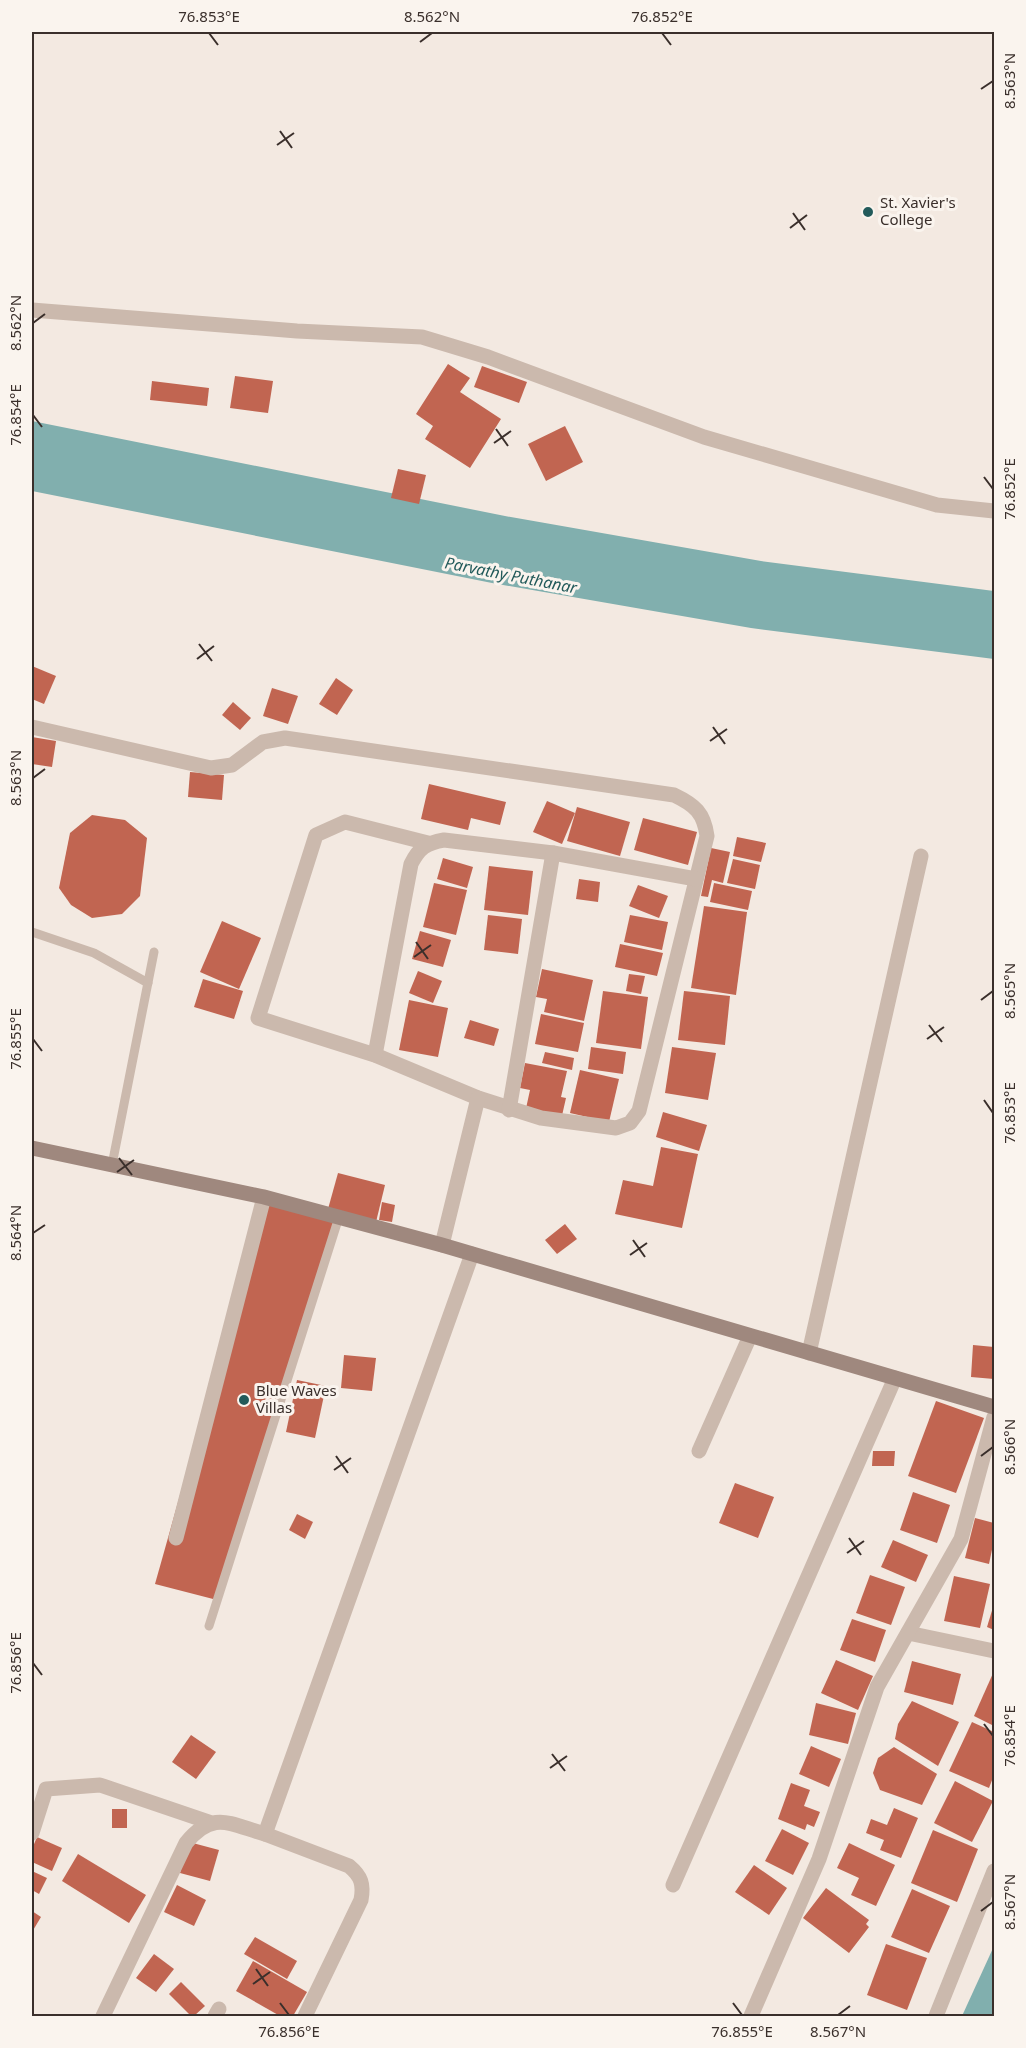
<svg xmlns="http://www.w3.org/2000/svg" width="1026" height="2048" font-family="'Noto Sans',sans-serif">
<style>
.water{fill:#81afae}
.building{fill:#c16551}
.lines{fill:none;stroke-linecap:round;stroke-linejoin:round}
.lane{stroke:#cbb9ad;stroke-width:9}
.street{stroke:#cbb9ad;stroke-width:15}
.secondary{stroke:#9f887e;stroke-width:15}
.ticks{fill:none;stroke:#3a2f2b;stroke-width:2}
.poi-dot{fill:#225a5a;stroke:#faf4ee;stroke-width:2}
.labels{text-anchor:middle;stroke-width:6;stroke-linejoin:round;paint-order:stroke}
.poi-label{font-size:15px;fill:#3a2f2b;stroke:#faf4ee;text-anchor:start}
.water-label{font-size:16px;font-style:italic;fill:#225a5a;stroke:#faf4ee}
.neatline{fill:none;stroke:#3a2f2b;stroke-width:2}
.ticks-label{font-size:15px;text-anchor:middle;fill:#3a2f2b}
</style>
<rect width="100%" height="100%" fill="#f3e9e1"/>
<g class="water">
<path d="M32,421L505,516L761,561L994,591V659L751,628L492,583L32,491Z"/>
<path d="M994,1946V2016H962Z"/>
</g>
<g class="building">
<path d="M448,364L470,378L460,392L501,419L470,468L425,439L433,426L416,414Z"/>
<path d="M482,366L527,382L519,403L474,387Z"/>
<path d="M235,376L273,381L268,413L230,408Z"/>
<path d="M152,381L209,388L207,406L150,400Z"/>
<path d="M565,426L583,462L546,481L528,444Z"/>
<path d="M398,469L426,475L419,504L391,498Z"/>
<path d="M32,666L56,676L44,704L32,699Z"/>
<path d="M336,678L353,690L337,715L319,704Z"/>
<path d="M272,688L298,696L288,724L263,716Z"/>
<path d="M233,702L251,718L240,730L222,715Z"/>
<path d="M32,737L56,741L52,767L32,764Z"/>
<path d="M190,772L224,775L222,800L188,797Z"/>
<path d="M429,784L506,802L500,825L471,818L468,830L421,819Z"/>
<path d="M547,801L575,813L562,844L533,832Z"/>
<path d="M577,807L630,822L620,856L567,841Z"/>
<path d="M92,815L125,820L147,838L140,896L122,914L92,918L71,905L59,888L70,833Z"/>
<path d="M643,818L697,832L688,865L634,850Z"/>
<path d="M737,837L766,843L761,862L733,856Z"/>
<path d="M711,848L730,852L723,883L712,880L708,897L701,896Z"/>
<path d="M443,858L473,867L467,888L437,879Z"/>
<path d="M733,859L760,865L755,889L727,883Z"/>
<path d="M489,866L533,871L528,915L484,910Z"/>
<path d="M579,879L600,882L598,902L576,899Z"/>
<path d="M434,883L467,890L456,935L423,927Z"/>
<path d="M714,883L752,891L748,910L710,902Z"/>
<path d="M638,885L668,896L659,918L629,906Z"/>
<path d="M704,906L747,912L736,995L691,988Z"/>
<path d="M488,915L522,919L518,954L484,950Z"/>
<path d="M630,915L668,922L662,950L624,942Z"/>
<path d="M222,921L261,938L239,989L200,972Z"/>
<path d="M420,931L451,940L443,967L412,959Z"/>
<path d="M620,944L663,953L657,976L615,967Z"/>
<path d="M542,969L593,980L584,1021L544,1012L547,999L536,997Z"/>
<path d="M418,971L442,981L433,1003L409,993Z"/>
<path d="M629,974L645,976L641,994L626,991Z"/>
<path d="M203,979L243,991L234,1019L194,1007Z"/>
<path d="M603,991L648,997L641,1049L596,1043Z"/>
<path d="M684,991L730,996L725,1045L678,1040Z"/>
<path d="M409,1000L448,1008L438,1057L399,1050Z"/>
<path d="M541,1014L584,1023L578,1052L535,1044Z"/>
<path d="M470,1020L499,1029L494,1046L464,1038Z"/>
<path d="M591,1047L626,1052L623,1074L588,1069Z"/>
<path d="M672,1047L716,1053L708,1100L665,1093Z"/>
<path d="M545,1052L574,1058L572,1070L542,1063Z"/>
<path d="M525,1063L567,1071L561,1097L566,1098L561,1120L525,1113L530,1090L520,1088Z"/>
<path d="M580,1070L619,1079L609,1122L570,1113Z"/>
<path d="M663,1112L707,1125L699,1151L656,1137Z"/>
<path d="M661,1147L698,1154L682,1228L615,1214L623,1180L653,1186Z"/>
<path d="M338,1173L385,1185L376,1222L328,1209Z"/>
<path d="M264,1197L339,1217L217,1600L155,1584Z"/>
<path d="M382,1202L395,1205L392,1222L379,1220Z"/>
<path d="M565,1224L577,1239L557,1254L545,1240Z"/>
<path d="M973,1345L994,1347V1379L971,1377Z"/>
<path d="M344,1355L376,1358L372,1391L341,1388Z"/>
<path d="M297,1380L326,1386L315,1438L286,1432Z"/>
<path d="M936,1401L984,1418L956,1493L908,1476Z"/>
<path d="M873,1451H895L894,1466H872Z"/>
<path d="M735,1483L774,1497L758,1538L719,1523Z"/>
<path d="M913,1492L950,1505L937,1543L900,1530Z"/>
<path d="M297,1514L313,1522L305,1539L289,1530Z"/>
<path d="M975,1518L994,1523V1540L989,1564L965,1558Z"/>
<path d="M893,1540L928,1555L916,1582L881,1567Z"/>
<path d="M870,1575L905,1587L891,1625L856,1613Z"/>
<path d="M954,1576L990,1584L980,1628L944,1621Z"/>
<path d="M994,1604V1630L987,1627Z"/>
<path d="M852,1619L886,1630L875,1662L840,1650Z"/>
<path d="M836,1660L873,1676L858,1710L821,1693Z"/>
<path d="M912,1661L961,1674L953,1705L904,1692Z"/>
<path d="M994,1671V1726L974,1716Z"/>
<path d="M912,1701L959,1722L938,1766L895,1739L898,1724Z"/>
<path d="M816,1703L856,1713L848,1744L809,1735Z"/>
<path d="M972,1722L994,1732V1775L989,1788L949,1771Z"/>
<path d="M191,1735L216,1752L196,1779L172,1762Z"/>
<path d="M811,1746L841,1759L829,1787L799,1774Z"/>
<path d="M894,1747L937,1774L922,1805L880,1790L873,1773L878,1758Z"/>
<path d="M955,1781L993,1801L972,1842L934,1823Z"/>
<path d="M791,1783L810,1790L804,1806L820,1812L814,1827L807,1824L805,1830L778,1819Z"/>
<path d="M894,1808L918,1818L901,1858L880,1850L884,1840L866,1833L871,1819L887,1825Z"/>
<rect x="112" y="1809" width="15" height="19"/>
<path d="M782,1829L809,1843L793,1875L765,1861Z"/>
<path d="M933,1830L978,1849L957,1902L911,1883Z"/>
<path d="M37,1837L62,1848L52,1871L32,1862V1849Z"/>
<path d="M189,1842L219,1850L210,1881L180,1873Z"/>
<path d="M849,1843L895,1865L876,1906L851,1895L859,1878L837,1868Z"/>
<path d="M78,1854L146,1895L129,1923L62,1881Z"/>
<path d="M754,1865L787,1888L769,1915L735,1892Z"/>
<path d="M32,1871L47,1878L39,1894L32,1890Z"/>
<path d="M177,1885L206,1900L194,1926L164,1912Z"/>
<path d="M826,1888L869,1920L866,1924L869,1927L849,1953L803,1918Z"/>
<path d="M912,1889L950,1906L929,1953L891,1937Z"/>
<path d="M32,1911L41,1917L32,1932Z"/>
<path d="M255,1937L297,1961L287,1979L244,1954Z"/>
<path d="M886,1944L927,1958L907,2010L867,1995Z"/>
<path d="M154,1954L174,1969L156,1992L136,1978Z"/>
<path d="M253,1961L307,1992L293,2016H280L236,1991Z"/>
<path d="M181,1982L205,2006L194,2016H191L169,1994Z"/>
</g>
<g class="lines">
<g class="lane">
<path d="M32,932L94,953L148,983"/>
<path d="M112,1165L154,952"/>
<path d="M209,1626L339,1217"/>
</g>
<g class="street">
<path d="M32,310L297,331L422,337L488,357L704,437L937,505L994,511"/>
<path d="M32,727L211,768L232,765L263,742L285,738L674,795C695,805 704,813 707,836L639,1111L630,1123L616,1128L541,1118L478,1098L375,1055L258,1018L316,835L345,822L428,843"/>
<path d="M375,1055L411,864C419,848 426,843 444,840L553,853L696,879"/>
<path d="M509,1110L553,853"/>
<path d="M442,1245L478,1098"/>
<path d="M809,1353L921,856"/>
<path d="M699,1451L750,1336"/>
<path d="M176,1538L264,1197"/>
<path d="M908,1633L994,1651"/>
<path d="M32,1833L46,1789L100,1785L209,1822"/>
<path d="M265,1834L349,1866C361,1876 364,1884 361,1900L305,2016"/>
<path d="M673,1885L895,1378"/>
<path d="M103,2016L186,1843C213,1810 229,1824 265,1834L472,1254"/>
<path d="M215,2016L219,2009"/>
<path d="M751,2016L819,1859L877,1687L961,1539L994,1417"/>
<path d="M936,2016L994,1871"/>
</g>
<path class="secondary" d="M32,1148L264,1197L442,1245L994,1407"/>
</g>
<path class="ticks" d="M209,33L218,45M662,33L671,45M420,42L432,33M981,89L993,81M280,131L292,148M277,145L294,133M793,213L805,230M790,228L807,215M33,323L45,314M33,415L42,427M496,429L508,446M494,443L511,431M984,477L993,489M199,644L212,661M197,659L214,646M713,727L725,744M710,741L727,729M33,778L45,769M416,942L428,959M414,957L431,945M981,1000L993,991M929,1025L942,1042M33,1039L42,1051M927,1039L944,1027M984,1100L993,1113M119,1158L132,1175M117,1172L134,1160M33,1233L45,1225M633,1240L645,1257M630,1255L647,1243M336,1456L348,1473M981,1456L993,1447M334,1470L351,1458M849,1538L861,1555M847,1553L864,1541M33,1663L42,1675M984,1724L993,1736M552,1754L565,1771M550,1768L567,1756M981,1911L993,1902M256,1969L268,1986M253,1984L270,1972M280,2003L289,2015M733,2003L742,2015M838,2015L850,2006"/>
<g class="poi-dot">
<circle cx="868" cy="212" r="6"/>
<circle cx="244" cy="1400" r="6"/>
</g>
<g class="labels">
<g class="poi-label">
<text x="880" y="208">St. Xavier's<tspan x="880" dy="17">College</tspan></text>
<text x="256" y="1396">Blue Waves<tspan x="256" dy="17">Villas</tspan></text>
</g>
<g class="water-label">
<text transform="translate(511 575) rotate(11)" y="6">Parvathy Puthanar</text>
</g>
</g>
<rect width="1026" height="2048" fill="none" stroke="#faf4ee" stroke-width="66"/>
<rect x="33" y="33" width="960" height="1982" class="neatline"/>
<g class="ticks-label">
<text x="209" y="22">76.853°E</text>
<text x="432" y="22">8.562°N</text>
<text x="662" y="22">76.852°E</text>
<text transform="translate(1010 81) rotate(-90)" y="5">8.563°N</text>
<text transform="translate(16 323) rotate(-90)" y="5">8.562°N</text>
<text transform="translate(16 415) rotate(-90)" y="5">76.854°E</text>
<text transform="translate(1010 489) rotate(-90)" y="5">76.852°E</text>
<text transform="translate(16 778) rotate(-90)" y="5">8.563°N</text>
<text transform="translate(1010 991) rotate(-90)" y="5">8.565°N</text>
<text transform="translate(16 1039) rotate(-90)" y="5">76.855°E</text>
<text transform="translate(1010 1113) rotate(-90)" y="5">76.853°E</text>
<text transform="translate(16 1233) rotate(-90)" y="5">8.564°N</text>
<text transform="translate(1010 1447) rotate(-90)" y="5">8.566°N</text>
<text transform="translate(16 1663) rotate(-90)" y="5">76.856°E</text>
<text transform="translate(1010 1736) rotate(-90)" y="5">76.854°E</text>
<text transform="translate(1010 1902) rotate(-90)" y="5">8.567°N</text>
<text x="289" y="2037">76.856°E</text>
<text x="742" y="2037">76.855°E</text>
<text x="838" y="2037">8.567°N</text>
</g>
</svg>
